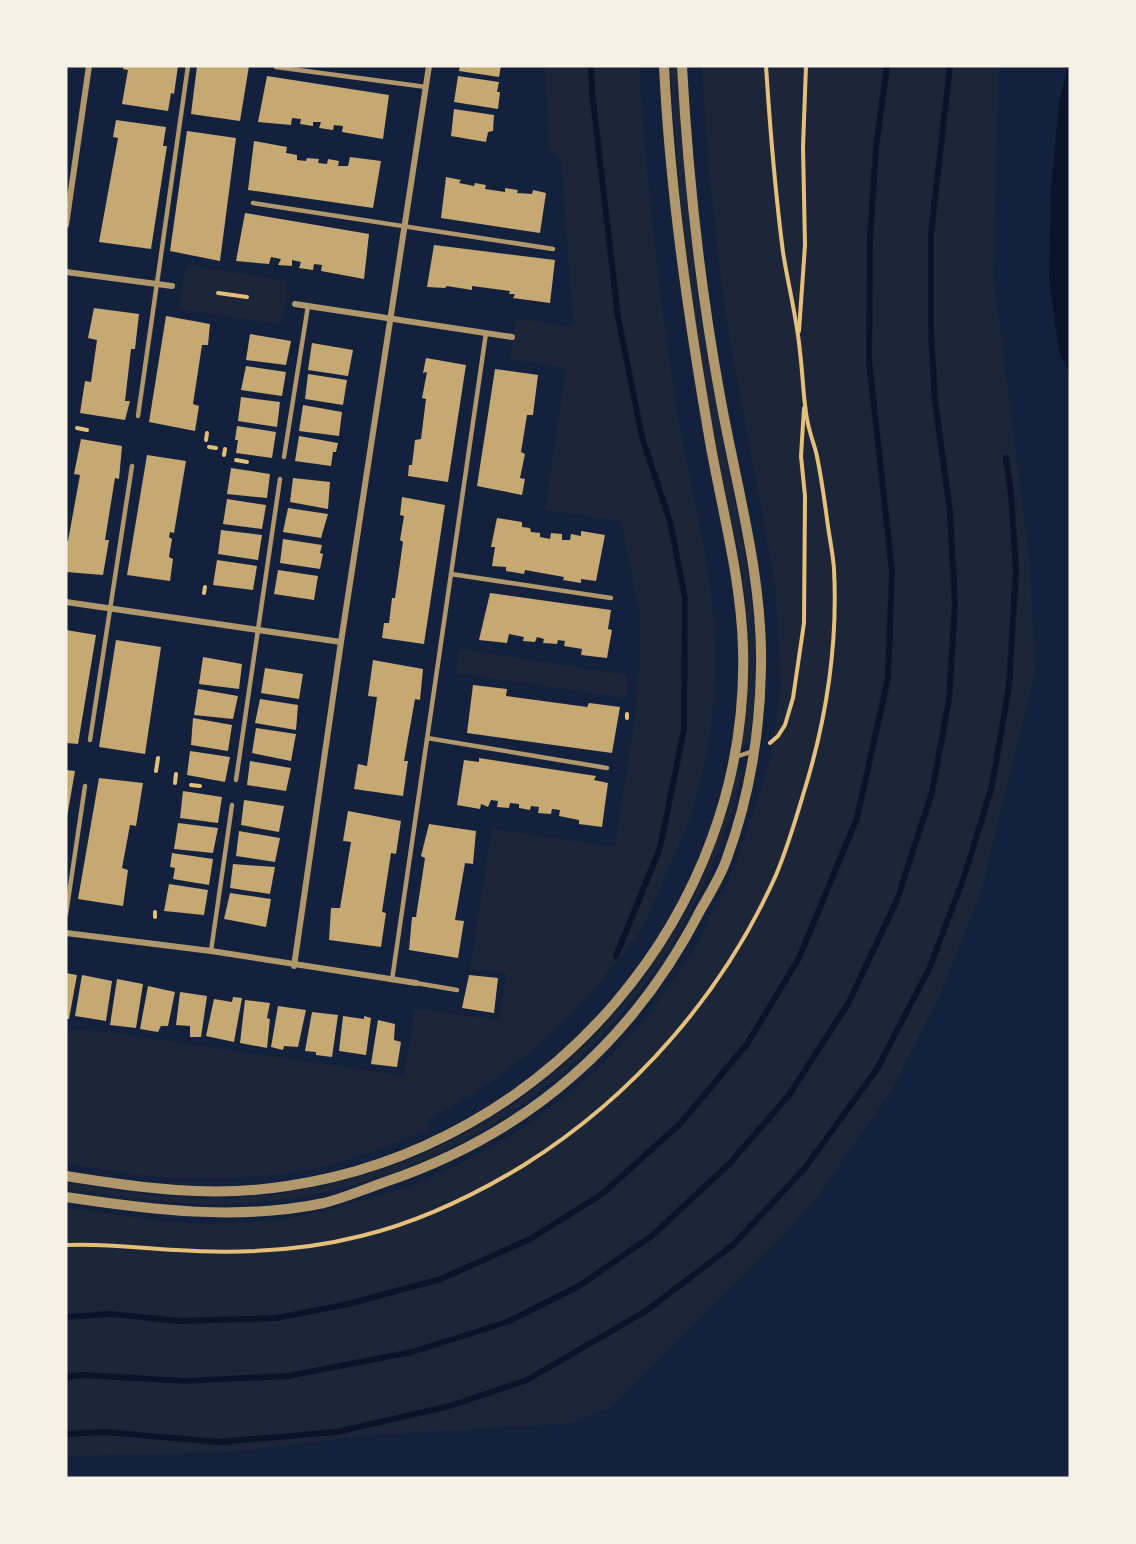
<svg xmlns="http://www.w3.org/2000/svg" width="1136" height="1544" font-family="Overpass,sans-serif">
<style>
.green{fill:#1d2539}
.water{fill:#0b132b}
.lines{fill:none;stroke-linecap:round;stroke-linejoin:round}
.stream{stroke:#0b132b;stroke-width:6}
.building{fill:#c6a872}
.path{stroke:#e5c07b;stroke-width:4}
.service{stroke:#b1986c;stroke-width:4.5}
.minor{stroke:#b1986c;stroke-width:6}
.tertiary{stroke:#b1986c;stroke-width:10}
</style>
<rect width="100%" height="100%" fill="#14213d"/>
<g class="green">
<path d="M545,66H639C646,180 659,292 676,405C687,475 707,544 713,614C719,681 712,753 690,817C684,835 675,853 667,871C660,887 654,904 646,920C636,938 622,956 608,972C558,1033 498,1084 427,1120L431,1129C397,1142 362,1157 327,1166C274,1178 216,1180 162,1177C130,1175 97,1168 66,1163V1030L72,1031L73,1029L114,1033L404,1076L415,1009L499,1020L507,974L470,969L492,829L615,847L636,710L640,658V616L621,521L545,510L566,368L510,359L516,318L571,327L573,320L561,159L549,150Z"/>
<path d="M670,66H677C683,164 691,263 708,360C714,394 720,428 727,462C746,558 766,643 749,741L740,748C748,700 750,652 746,604C744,574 736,544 730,515C721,473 713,432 706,390C688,283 677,175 670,66Z"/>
<path d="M702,66H999L993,273L1030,565L1035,673L981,892L940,995L894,1086L823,1189L781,1238L610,1408L570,1423L362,1436L234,1452L66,1456V1208L161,1221L195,1224L242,1223L285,1219L332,1209L408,1187L456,1166L509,1137L553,1106L601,1066L647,1018L694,950L736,865L771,758L781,685L775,583L725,312L709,173Z"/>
<path d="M186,265L287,281L286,303L280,324L179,309Z"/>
<path d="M459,649L627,675V698L456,673Z"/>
<path d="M743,768C692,1001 500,1180 260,1202C195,1208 131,1198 66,1189V1182C112,1190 159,1199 205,1199C379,1198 547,1115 648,972C666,946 684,919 697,890C713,853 725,814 736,775L739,770Z"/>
</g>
<path class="water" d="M1068,66H1070V373L1059,352L1049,279L1051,190L1059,102Z"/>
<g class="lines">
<g class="stream">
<path d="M591,66L592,92L618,317L642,437L670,521L685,598L684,729L660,848L616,956"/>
<path d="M66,1317L111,1314L179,1321L277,1318L348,1304L441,1279L530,1239L602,1194L681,1123L747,1044L799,958L857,818L888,678L892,571L869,361L870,240L876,148L887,66"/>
<path d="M66,1377L83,1375L184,1381L288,1376L412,1352L507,1322L579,1286L653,1235L730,1163L789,1095L848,1004L897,900L932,792L949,699L955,605L950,512L935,401L931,333V234L950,66"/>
<path d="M66,1434L105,1432L219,1442L336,1432L450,1406L527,1380L646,1311L733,1245L804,1169L877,1069L929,969L963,880L992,786L1009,686L1016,570L1011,494L1006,458"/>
</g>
</g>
<g class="building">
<path d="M124,66H178L174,94L171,93L168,111L122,104L128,70L123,69Z"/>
<path d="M197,66H249L240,121L191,114Z"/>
<path d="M460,66H501L499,77L459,71Z"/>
<path d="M267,76L389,95L383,139L342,132L343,126L334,125L333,130L319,128L321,122H313V126L300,124L301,119L292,118L291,125L258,122Z"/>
<path d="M458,76L499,82L497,92H500L498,109L454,102Z"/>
<path d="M454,109L494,115L493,131L488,132L486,142L451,136Z"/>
<path d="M116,120L166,127L163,146H167L151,249L99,242L118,138L113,137Z"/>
<path d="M187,131L236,138L220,261L170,251Z"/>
<path d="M254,141L287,147L286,153L297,155V160L306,161L307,158L319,159L318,163L327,164L328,159L339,161L338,166H348L350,157L381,161L373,208L248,190Z"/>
<path d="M446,177L461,180L459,183L474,186L475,183L486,185L485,189L505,192V188L518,190L517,193L532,194L533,190L546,193L540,233L441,218Z"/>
<path d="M245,213L369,234L364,279L321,271L322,265L314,264L313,270L299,268L301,262L292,260V266L278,265L281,259L271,257L269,264L236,261Z"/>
<path d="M434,245L555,260L550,303L513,298L515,294H509L510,291L472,286V290L447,286L445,288L427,287Z"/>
<path d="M94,308L139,314L135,349H131L125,401H130L125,420L80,413L85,381L91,382L97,340L88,338Z"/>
<path d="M166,316L210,324L208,345H202L193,404L199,406L195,431L149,422Z"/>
<path d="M250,334L291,341L286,365L246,360Z"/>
<path d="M312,343L353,350L348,376L308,370Z"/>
<path d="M426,358L466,365L448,482L408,476L409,465H412L415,440L421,439L426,399L422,398L427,372L423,373Z"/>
<path d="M246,366L286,372L282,396L241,390Z"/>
<path d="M495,369L538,375L533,415H527L521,452L525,454L520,478L525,479L522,495L477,486Z"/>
<path d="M308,374L347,380L343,405L305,399Z"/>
<path d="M241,397L280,402L277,427L238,421Z"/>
<path d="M303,405L342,412L339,436L299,431Z"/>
<path d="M237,426L276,432L272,458L236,453L238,440H235Z"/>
<path d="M299,436L338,443L336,452H333L331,466L295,461Z"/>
<path d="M81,439L122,446L119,479L115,478L105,540H109L103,575L66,572V541H68L80,475L74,474Z"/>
<path d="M147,455L186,461L174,533L170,532L169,537L172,539L169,557L173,559L170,581L127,575Z"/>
<path d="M231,468L270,474L267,498L227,494Z"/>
<path d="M293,478L330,482L328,509L290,502Z"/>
<path d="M402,497L445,505L424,644L382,638L384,623H389L392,598H395L403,542L400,540L404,516L400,515Z"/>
<path d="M227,499L266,505L262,529L223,524Z"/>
<path d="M288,508L328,514L321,538L283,532Z"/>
<path d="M497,518L522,522V527L530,528L531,532L540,533V537L550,539L551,533L562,534V540H570L571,534L581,536V531L605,535L596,581L581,579V583L563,580L564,577L525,570L524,574L506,571V567L492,566L495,547H491Z"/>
<path d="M221,530L262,535L258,560L218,554Z"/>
<path d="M283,539L322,545L320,553L323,554L320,569L280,563Z"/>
<path d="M217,560L257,566L253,590L213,585Z"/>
<path d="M278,570L318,576L314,600L274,594Z"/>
<path d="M490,593L611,610L608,629L612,630L607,658L581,655L582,649L564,646L565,641L558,640L557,644L543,643L544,639L537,637L535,642L523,641L524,637L509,634L507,643L479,640Z"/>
<path d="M66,630L96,635L78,744L66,743Z"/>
<path d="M116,640L161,647L145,754L99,747Z"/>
<path d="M203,657L242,664L239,689L199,684Z"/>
<path d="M373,660L423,669L420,700L415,699L404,761H408L403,796L354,789L358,764L367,766L377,697L368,696Z"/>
<path d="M265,668L303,674L299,699L261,693Z"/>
<path d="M473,685L507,689L506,696L587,707L589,703L620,707L612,753L467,733Z"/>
<path d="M198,689L238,696L233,719L194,715Z"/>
<path d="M260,699L298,705L296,730L255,723Z"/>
<path d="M193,718L232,725L228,751L191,745Z"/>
<path d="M256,728L296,734L291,761L252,753Z"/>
<path d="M190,751L230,757L225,782L187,775Z"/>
<path d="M479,758L596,776L594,780L608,783L602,827L579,824V820L559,816L560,810L552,809L551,814L538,813L539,807L531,806L530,810L519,808V804L510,803L509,808L497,807L498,801L491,800L488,807L481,804L480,809L457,805L464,760L479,762Z"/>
<path d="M250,761L291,768L286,791L247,785Z"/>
<path d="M66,770L75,771L67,817H66Z"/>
<path d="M99,778L143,783L136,826L130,825L122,868L128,870L123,906L78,899Z"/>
<path d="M183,791L222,797L218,823L180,818Z"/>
<path d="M244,800L284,806L279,832L241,825Z"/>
<path d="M348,811L401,821L396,854L391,853L382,912L386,913L381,947L329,940L331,908H340L351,842L343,841Z"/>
<path d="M178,823L218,828L213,853L174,849Z"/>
<path d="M429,824L476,831L473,864L465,863L455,920L464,921L458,958L409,950L412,917H416L425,858L421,856Z"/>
<path d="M239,831L280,838L275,862L236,856Z"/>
<path d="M172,853L213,859L209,885L173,879L175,868L170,867Z"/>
<path d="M233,864L275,867L270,894L230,888Z"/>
<path d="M169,884L208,890L204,915L164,911Z"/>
<path d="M230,893L271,899L266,927L224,919Z"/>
<path d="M66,973L77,975L69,1019H66Z"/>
<path d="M82,975L112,981L106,1021L75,1016Z"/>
<path d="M469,975L498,978L494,1013L462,1008Z"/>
<path d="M117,979L143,984L136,1028L110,1025Z"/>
<path d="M148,986L175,992L168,1026H161L158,1032L140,1029Z"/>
<path d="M180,992L207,996L201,1037H190V1026L176,1025Z"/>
<path d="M233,997L242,998L234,1042L206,1036L214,999L232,1002Z"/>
<path d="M245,1000L270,1003L267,1018L270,1019L267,1048L240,1043Z"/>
<path d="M278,1006L306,1010L298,1047L284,1046L283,1050L271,1047Z"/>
<path d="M312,1012L338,1015L332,1057L316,1055V1052L305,1051Z"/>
<path d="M343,1016L364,1019V1016L371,1018L366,1055L339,1051Z"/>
<path d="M378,1020L395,1024L394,1040L401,1042L397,1067L371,1064Z"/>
</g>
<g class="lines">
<g class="path">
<path d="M218,293L247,297"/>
<path d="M799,331L805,245L803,147L806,66"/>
<path d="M77,428L87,430"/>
<path d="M206,440L207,433"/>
<path d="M209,447L216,448"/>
<path d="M224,455L225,449"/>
<path d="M236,460L247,462"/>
<path d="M204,593L205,587"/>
<path d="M627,718V714"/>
<path d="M770,743L778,736L785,725L793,698L804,623L805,496L801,456L804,408"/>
<path d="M156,771L158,758"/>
<path d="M175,783L176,774"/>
<path d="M191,785L200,786"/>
<path d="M155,917V912"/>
<path d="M66,1245C103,1243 139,1248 176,1250C237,1254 302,1251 361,1236C419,1222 473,1196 524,1165C634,1096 723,994 776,875C787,849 795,822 803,795C826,722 838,646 834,569C833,553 829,536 827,519C824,497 821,474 816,452C813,441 809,431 807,419C803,397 803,375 800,352C797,318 788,285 783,252C775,190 770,128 766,66"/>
</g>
<g class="service">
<path d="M276,67L426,87"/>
<path d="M253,203L553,249"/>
<path d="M138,416L188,66"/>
<path d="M284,457L308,306"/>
<path d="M451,574L611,598"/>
<path d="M427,738L607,768"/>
<path d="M90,740L132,466"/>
<path d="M733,758L753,751"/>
<path d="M236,780L280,479"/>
<path d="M66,914L85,786"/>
<path d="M211,951L232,805"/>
<path d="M392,980L486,333"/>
<path d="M416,983L457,990"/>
</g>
<g class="minor">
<path d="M66,225L89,66"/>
<path d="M66,272L172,286"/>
<path d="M295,304L512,337"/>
<path d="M66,602L341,642"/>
<path d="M66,933L211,951L416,983"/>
<path d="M294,966L341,642L429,66"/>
</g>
<g class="tertiary">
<path d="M66,1176C140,1188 212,1198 287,1186C548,1148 751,913 743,648C741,576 721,507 709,436C688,314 670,190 664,66"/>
<path d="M66,1197C152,1210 238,1221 324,1203C344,1198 365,1189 385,1182C527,1134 633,1042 701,909C710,893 721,876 727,858C749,798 760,732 761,668C763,576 736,486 720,396C700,287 688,177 682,66"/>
</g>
</g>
<rect width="1136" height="1544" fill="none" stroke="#f6f1e7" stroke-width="135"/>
</svg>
